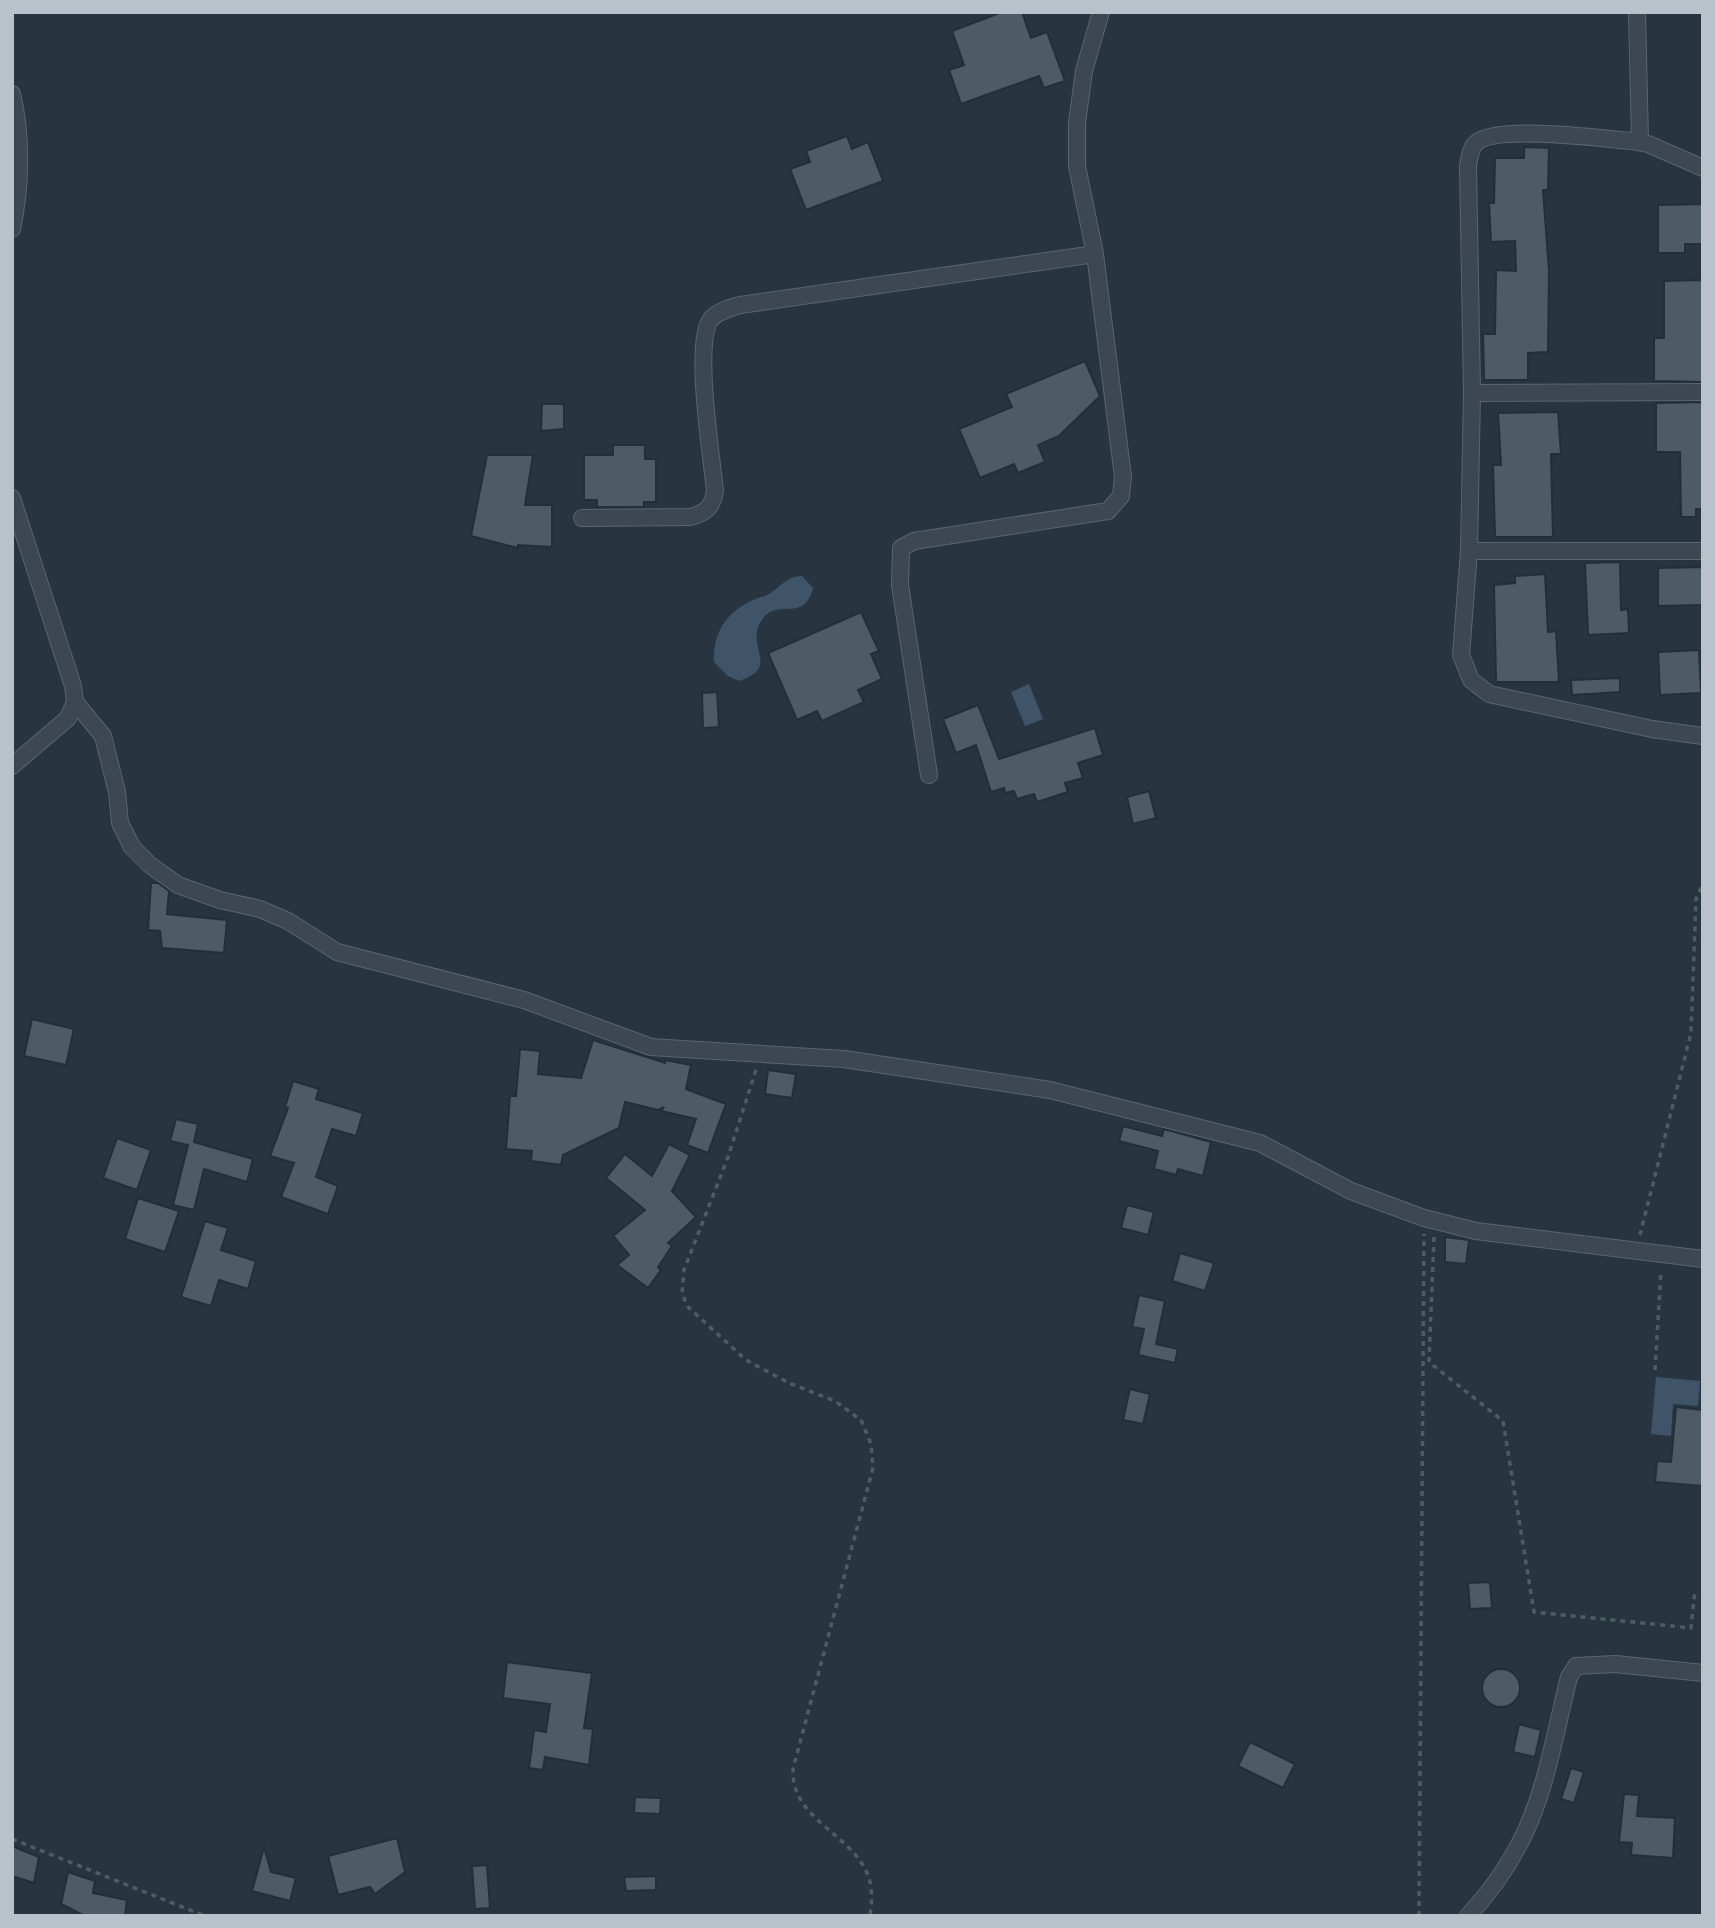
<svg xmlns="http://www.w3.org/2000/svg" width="1715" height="1928" font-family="Commissioner,sans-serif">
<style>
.water{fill:#3f5469}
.building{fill:#4c5b66;stroke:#232e38;stroke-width:2}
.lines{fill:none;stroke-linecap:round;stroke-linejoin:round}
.minor-casing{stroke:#5a656e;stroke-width:18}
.path{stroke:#4a5f60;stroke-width:3.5;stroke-dasharray:5 5;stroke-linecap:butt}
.minor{stroke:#3c4751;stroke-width:16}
</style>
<rect width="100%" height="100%" fill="#283541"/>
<g class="water">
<path d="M802,576L813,588C803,626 776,594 760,623C746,647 781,667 739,681L728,676L714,662C713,633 726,612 753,600C758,598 764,597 769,594C782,586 785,577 802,576Z"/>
<path d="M1029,684L1043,719L1025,726L1011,692Z"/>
<path d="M1656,1377L1700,1381L1698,1406L1673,1404L1671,1436L1651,1434Z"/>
</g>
<g class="building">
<path d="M1002,12H1022L1031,38L1047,32L1065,81L1044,88L1039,76L961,104L949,70L964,65L952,31Z"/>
<path d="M847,136L852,149L868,142L883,181L806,210L790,169L810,162L806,151Z"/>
<path d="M1524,147L1549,148L1548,190H1543L1549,271L1548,352L1528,353V380H1484L1483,334H1495L1496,270L1516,271L1515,241L1491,242L1489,203H1494L1495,158H1524Z"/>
<path d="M1703,204V244H1685V253H1658V205Z"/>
<path d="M1703,280V382L1654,381V338H1664V281Z"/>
<path d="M1085,361L1100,396L1059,436L1038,445L1045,462L1018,473L1014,464L980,478L959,429L1012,407L1006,394Z"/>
<path d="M1703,402V509H1696V517H1681L1680,452H1656V403Z"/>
<path d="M542,404H564V429L541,431Z"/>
<path d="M1558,412L1561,454H1551L1553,537H1495L1493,465H1501L1498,413Z"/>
<path d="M613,445H645V459H656V502H644V507H597V500H584V455H613Z"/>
<path d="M487,455H533L525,505H552V547L518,545V548L471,536Z"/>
<path d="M1620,562L1621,610L1628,609L1629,633L1588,635L1585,563Z"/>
<path d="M1703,567V605L1658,606V568Z"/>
<path d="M1545,574L1548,632L1556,631L1559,682H1496L1494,585L1515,583V576Z"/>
<path d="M861,612L879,651L871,654L882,679L858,690L864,702L822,721L817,711L797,720L768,653Z"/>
<path d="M1699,650L1701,693L1660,695L1658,652Z"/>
<path d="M1620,678V692L1572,695L1571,680Z"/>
<path d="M717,692L719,727L703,728L702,693Z"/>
<path d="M978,705L999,759L1095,728L1103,755L1078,763L1083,778L1065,783L1068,792L1037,802L1034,794L1017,799L1014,791L1005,793L1004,788L991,792L976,745L956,753L943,719Z"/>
<path d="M1149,791L1156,818L1133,824L1127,797Z"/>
<path d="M151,883H158L169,891L167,914L227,920L224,953L162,948L160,931L148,930Z"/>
<path d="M32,1019L74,1029L66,1065L24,1056Z"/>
<path d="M593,1040L665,1063V1060L691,1065L686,1089L726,1104L708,1153L687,1145L696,1119L661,1111L664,1107L658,1110L625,1102L619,1128L563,1155L561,1165L531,1161L532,1151L506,1149L510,1096H516L520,1049L540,1051L538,1074L581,1078Z"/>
<path d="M768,1070L796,1074L792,1098L765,1094Z"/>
<path d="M293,1081L319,1089L316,1099L363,1113L356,1136L332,1129L316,1177L338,1186L328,1214L281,1197L294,1163L270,1156L288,1108L285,1107Z"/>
<path d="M176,1119L198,1124L194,1142L253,1159L247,1182L204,1169L194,1210L173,1205L188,1145L170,1141Z"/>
<path d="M1123,1126L1162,1136L1164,1129L1211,1142L1203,1176L1178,1169L1176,1175L1154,1169L1158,1151L1119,1141Z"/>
<path d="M117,1138L151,1150L137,1190L103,1178Z"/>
<path d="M669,1144L690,1155L672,1191L696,1217L668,1243L672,1246L658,1267L661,1270L648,1288L617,1265L629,1255L613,1236L645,1210L606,1178L625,1154L652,1176Z"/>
<path d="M138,1198L179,1211L165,1252L125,1239Z"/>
<path d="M1127,1205L1154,1212L1148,1235L1121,1228Z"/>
<path d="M205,1221L228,1228L221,1250L256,1261L248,1289L219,1280L211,1306L181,1297Z"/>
<path d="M1445,1237L1469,1240L1466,1264L1445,1262Z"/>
<path d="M1180,1253L1214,1263L1205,1291L1172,1281Z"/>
<path d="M1139,1295L1165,1301L1156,1344L1178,1349L1175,1363L1138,1355L1144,1329L1132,1327Z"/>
<path d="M1130,1389L1150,1394L1143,1424L1123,1420Z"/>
<path d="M1676,1407L1703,1410V1486L1655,1482L1657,1461L1671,1462Z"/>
<path d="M1490,1582L1492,1608L1470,1609L1468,1583Z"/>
<path d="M507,1662L592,1673L584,1728L593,1729L589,1765L545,1757L543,1770L529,1768L534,1730L546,1732L550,1704L503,1698Z"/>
<circle cx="1501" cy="1688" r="19"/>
<path d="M1519,1724L1541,1730L1535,1757L1513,1752Z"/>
<path d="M1250,1742L1295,1764L1283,1788L1238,1766Z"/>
<path d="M1571,1768L1584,1772L1574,1803L1561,1799Z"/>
<path d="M1624,1794L1639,1795L1637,1816L1675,1818L1673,1858L1631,1855L1632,1843L1619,1842Z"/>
<path d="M635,1797L661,1798L660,1814L634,1813Z"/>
<path d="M397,1838L405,1872L375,1894L370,1887L338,1895L328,1856Z"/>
<path d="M12,1846L39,1857L34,1883L12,1876Z"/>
<path d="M264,1847L271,1872L296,1878L290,1901L252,1891Z"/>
<path d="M487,1865L490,1908L475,1909L472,1866Z"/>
<path d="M68,1872L95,1881L93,1893L127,1900L125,1916H85L61,1904Z"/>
<path d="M656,1876V1890L626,1891L624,1877Z"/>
</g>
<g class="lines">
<defs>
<g id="minor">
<path d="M1637,12L1640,142"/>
<path d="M12,94C22,135 21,188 12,229"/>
<path d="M1703,168L1648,144L1632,141C1604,139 1490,123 1474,145C1470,151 1469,159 1468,166L1472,393L1469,551L1461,655L1471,680L1489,694L1652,729L1703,736"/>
<path d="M1472,393L1703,392"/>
<path d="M12,498L73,686L75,702L68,718L12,766"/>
<path d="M582,518L690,517C706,513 712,508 715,491C712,459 693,342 711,319C718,311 730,308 740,305L1095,254"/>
<path d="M1469,551H1703"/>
<path d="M75,702L103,736L117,792L120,823L132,847L150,865L178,885L220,900L260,909L288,921L337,952L524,1000L651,1047L844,1059L1050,1090L1260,1143L1351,1191L1424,1218L1476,1231L1703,1259"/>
<path d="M929,775L900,585L901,548L914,541L1108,511L1121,496L1123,477L1095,254L1077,166V123L1084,71L1101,12"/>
<path d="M1468,1916C1540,1838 1545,1775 1569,1677L1576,1666L1615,1664L1703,1673"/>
</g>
</defs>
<use href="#minor" class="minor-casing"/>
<g class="path">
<path d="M756,1070L728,1157L684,1270L682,1293L687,1306L746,1360L789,1383L835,1401L861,1420L871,1444L873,1468L793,1769C791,1819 849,1832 867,1873C873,1886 872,1902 870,1916"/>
<path d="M1640,1235L1691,1033L1696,899L1703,884"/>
<path d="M1434,1237L1429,1362L1503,1421L1534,1612L1691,1628L1695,1590"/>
<path d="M1655,1370L1661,1271"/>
<path d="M12,1839L205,1916"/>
<path d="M1419,1916L1424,1234"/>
</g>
<use href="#minor" class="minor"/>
</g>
<rect width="1715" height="1928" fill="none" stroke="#b9c2cb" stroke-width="28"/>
</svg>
